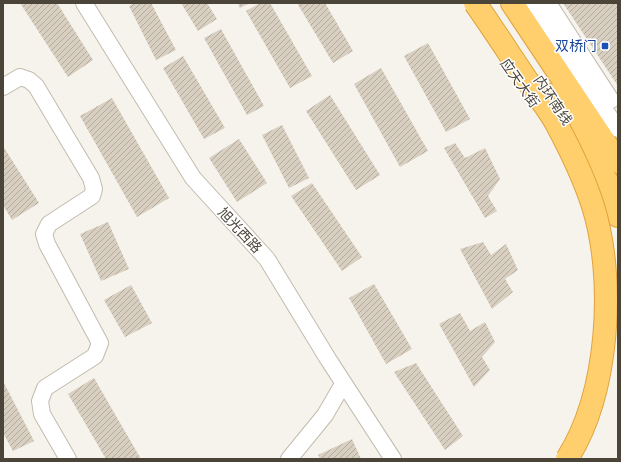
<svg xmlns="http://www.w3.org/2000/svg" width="621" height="462" font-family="Karla,'Noto Sans SC',sans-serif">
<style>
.building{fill:url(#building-hatch)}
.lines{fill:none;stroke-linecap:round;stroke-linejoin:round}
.minor-casing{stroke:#c2bbae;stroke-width:18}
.highway-casing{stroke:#e0a43c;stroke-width:24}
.minor{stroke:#fff;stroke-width:16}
.highway{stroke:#ffcf6e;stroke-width:22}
.highway-bridge-casing{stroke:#e0a43c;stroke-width:24;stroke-linecap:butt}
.highway-bridge{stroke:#ffcf6e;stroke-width:22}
.transit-dot{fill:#1a4fb4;stroke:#fff;stroke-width:1.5}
.labels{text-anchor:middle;stroke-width:3;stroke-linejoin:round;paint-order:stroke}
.transit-label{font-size:14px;fill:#164399;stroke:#fff;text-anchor:end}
.street-label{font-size:14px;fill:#4b4439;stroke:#fff}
</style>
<defs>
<pattern id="building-hatch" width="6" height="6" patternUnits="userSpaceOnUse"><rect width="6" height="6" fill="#d8cfc1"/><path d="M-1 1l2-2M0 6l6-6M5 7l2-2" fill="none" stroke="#b1aa9e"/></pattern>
</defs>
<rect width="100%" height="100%" fill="#f6f3ec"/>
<g class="building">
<path d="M20,3H57L93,60L68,77Z"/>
<path d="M135,3H151L176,50L156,60L129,6Z"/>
<path d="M181,3H207L217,19L198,31Z"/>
<path d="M238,3H250L240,8Z"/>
<path d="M260,3H270L312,76L290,88L246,11Z"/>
<path d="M297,3H325L353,51L333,63Z"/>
<path d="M563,3H616L618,5V86Z"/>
<path d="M221,29L264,106L247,115L204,38Z"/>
<path d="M428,43L470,119L446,132L404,56Z"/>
<path d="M183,56L225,128L204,139L163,68Z"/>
<path d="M381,68L428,151L400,167L354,84Z"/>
<path d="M330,95L380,175L356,190L306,111Z"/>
<path d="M112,98L169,198L137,217L80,116Z"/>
<path d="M282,125L309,178L289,188L262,135Z"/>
<path d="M239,139L267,183L237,202L209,158Z"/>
<path d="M455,143L465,158L485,148L500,179L488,196L497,211L485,218L444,148Z"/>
<path d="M3,146L39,203L12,220L3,205Z"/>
<path d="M312,183L362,257L342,271L291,196Z"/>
<path d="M108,222L129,269L101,281L80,234Z"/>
<path d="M483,242L491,255L506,244L518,270L505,279L513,292L492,309L460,249Z"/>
<path d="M374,284L412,349L386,364L349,298Z"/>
<path d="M131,285L152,323L125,337L104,300Z"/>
<path d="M460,313L470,331L485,322L495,342L482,357L490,370L474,387L439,324Z"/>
<path d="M416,363L463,436L445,450L394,372Z"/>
<path d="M94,378L141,459H106L68,394Z"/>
<path d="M3,381L34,441L13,451L3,433Z"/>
<path d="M352,439L361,459H320L318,455Z"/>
</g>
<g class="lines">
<defs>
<g id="minor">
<path d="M84,3L193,178L267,259L328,359L393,459"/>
<path d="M531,3L618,129"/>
<path d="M548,3L611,100"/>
<path d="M3,87L20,77L29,80L36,86L91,178L94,189L92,196L49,224L44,234L47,244L100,343L95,356L45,388L40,401L42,414L68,459"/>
<path d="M289,459L325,415L343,384"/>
</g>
<g id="highway">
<path d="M512,3L618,162"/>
<path d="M550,95L618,198"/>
<path d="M599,189L618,216"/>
</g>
</defs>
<use href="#minor" class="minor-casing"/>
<use href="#highway" class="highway-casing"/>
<use href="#minor" class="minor"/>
<use href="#highway" class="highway"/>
<defs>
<path id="highway-bridge" d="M475,3C494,30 512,58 531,86C539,98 549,110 556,123C570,149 584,178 593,206C616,280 609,393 567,459"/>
</defs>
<use href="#highway-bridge" class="highway-bridge-casing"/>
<use href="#highway-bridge" class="highway-bridge"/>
</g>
<rect class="transit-dot" x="601" y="42" width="8" height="8" rx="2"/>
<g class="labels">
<g class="transit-label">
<text x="597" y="51">双桥门</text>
</g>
<g class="street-label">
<text transform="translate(520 83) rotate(55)" y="5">应天大街</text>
<text transform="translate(553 100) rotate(56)" y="5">内环南线</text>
<text transform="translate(240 230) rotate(47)" y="5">旭光西路</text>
</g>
</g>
<rect width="621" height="462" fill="none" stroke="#4b4439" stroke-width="8"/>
</svg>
